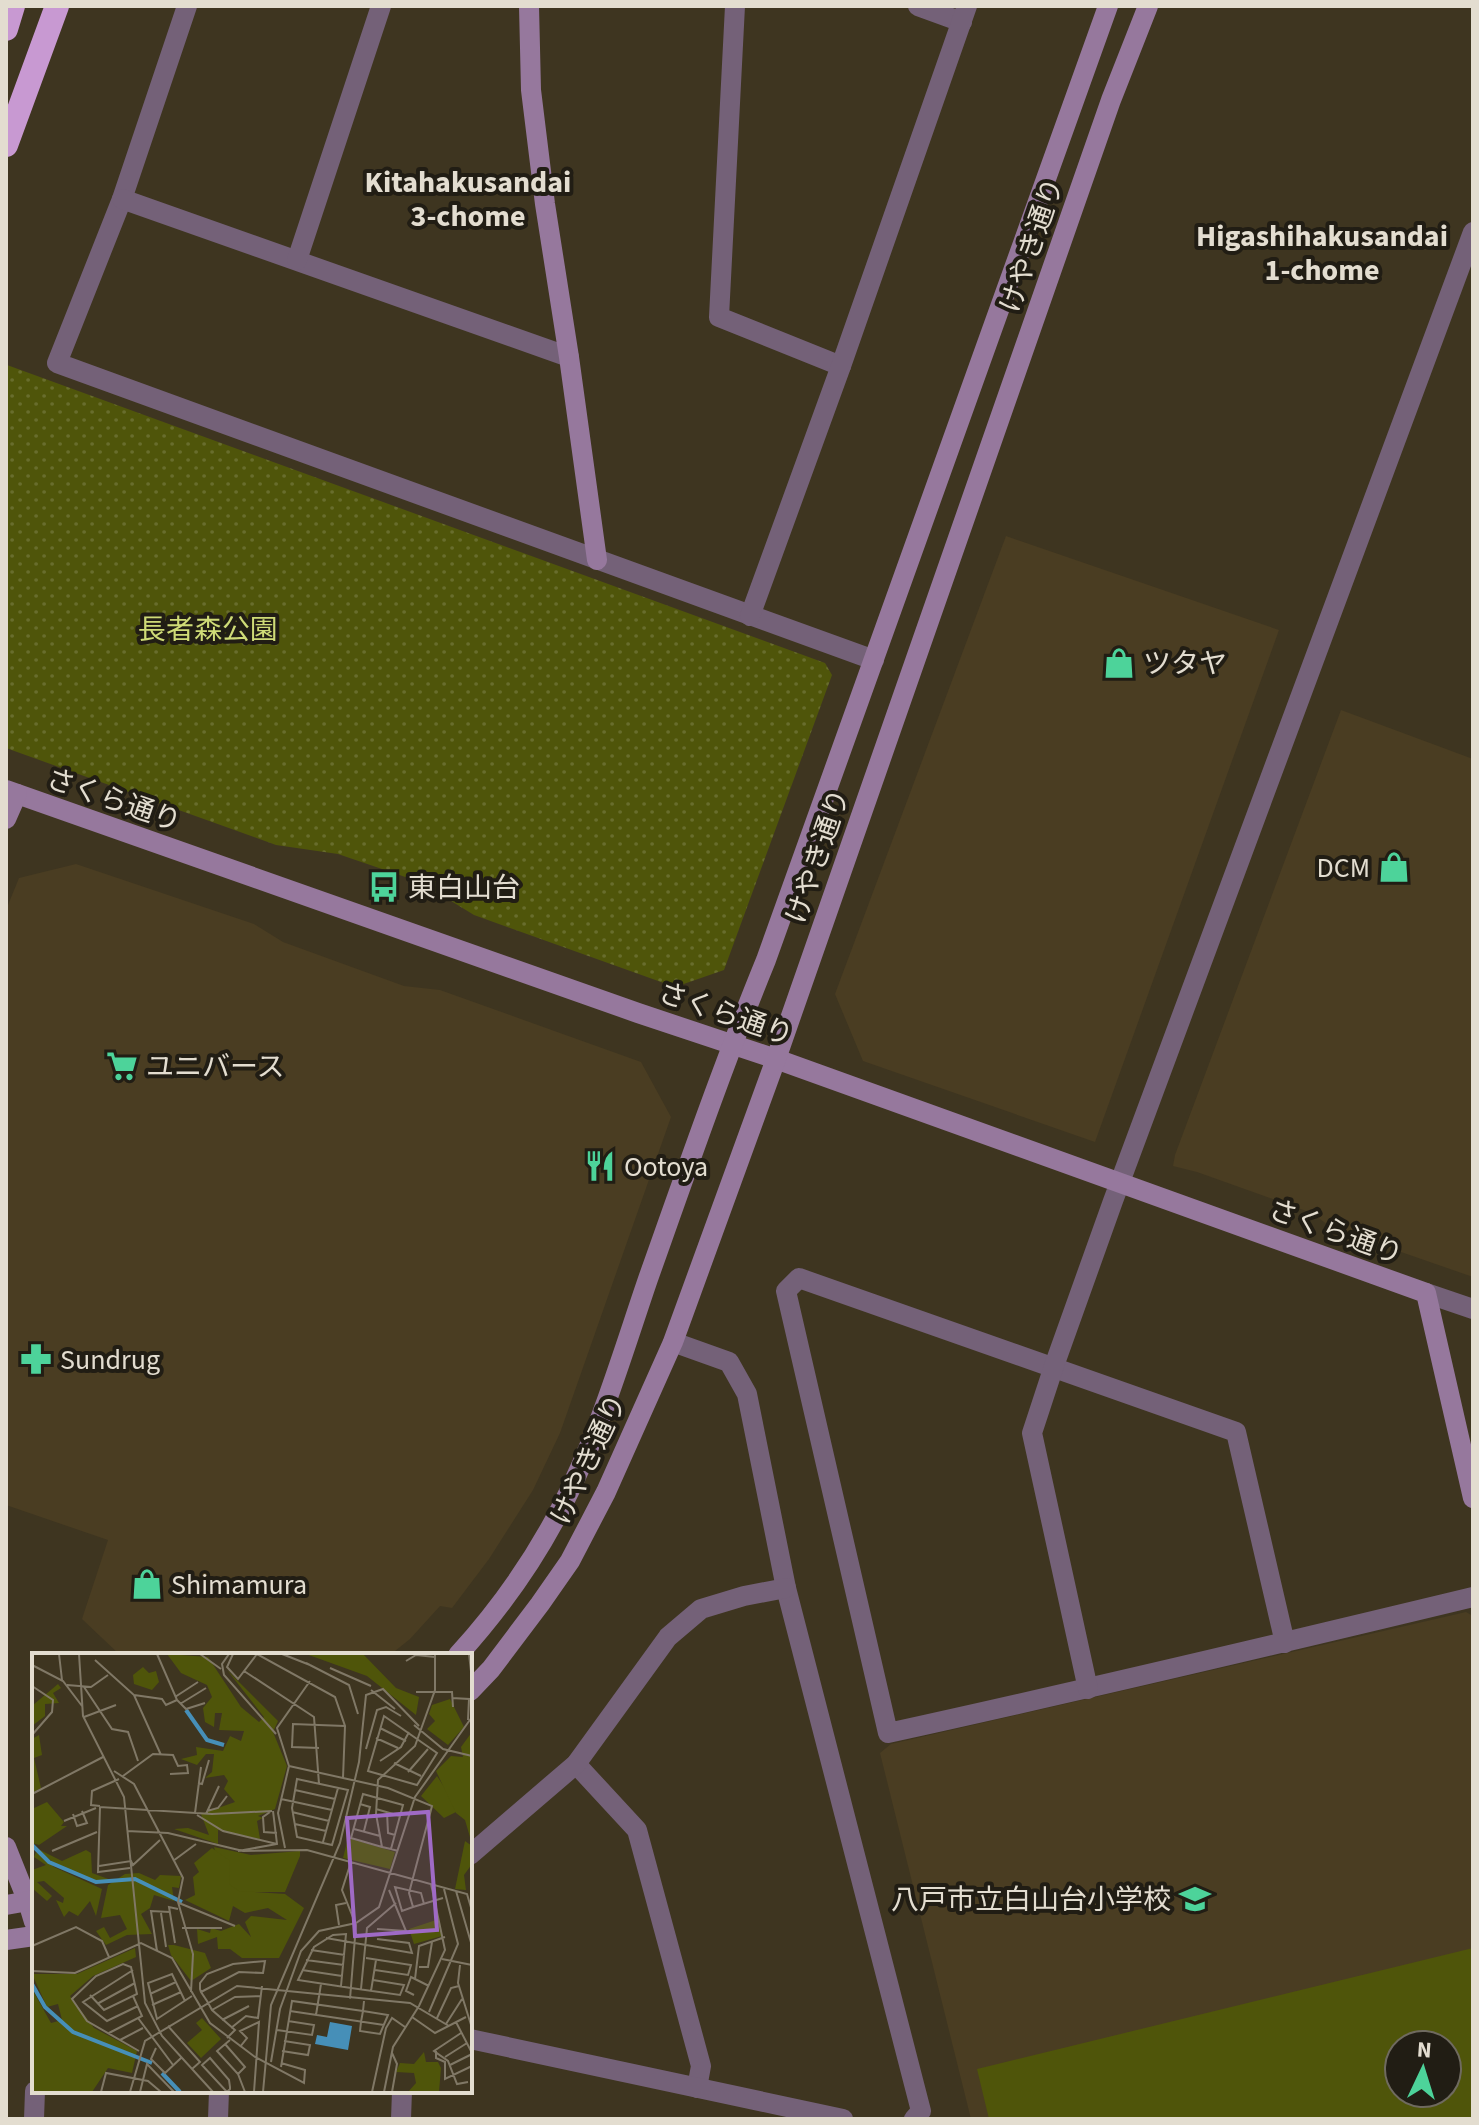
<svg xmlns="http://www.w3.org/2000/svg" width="1479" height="2125" font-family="'Source Sans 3','Noto Sans JP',sans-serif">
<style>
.built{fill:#4a3d22;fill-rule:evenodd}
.grass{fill:url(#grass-dots)}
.pitch{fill:#4f550a;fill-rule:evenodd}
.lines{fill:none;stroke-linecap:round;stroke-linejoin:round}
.street{stroke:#746178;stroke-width:20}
.secondary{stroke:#96789d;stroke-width:20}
.highway{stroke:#c899d2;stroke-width:24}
.labels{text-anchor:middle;stroke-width:8;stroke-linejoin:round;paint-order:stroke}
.street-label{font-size:28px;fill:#e3ddd0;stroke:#211d14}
.park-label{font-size:28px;fill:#cfdb77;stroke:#211d14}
.poi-label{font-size:28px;fill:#e3ddd0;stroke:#211d14;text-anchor:start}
.neighbourhood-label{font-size:30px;font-weight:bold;fill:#e3ddd0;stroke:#211d14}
.inset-river{fill:none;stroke:#468fb8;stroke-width:4}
.inset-road{fill:none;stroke:#807866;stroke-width:2}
.view{fill:#9f6ac5;fill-opacity:0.15;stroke:#9f6ac5;stroke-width:4}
.inset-edge{fill:none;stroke:#e3ddd0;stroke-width:4}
</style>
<defs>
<pattern id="grass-dots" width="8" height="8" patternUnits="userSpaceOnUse" patternTransform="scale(2)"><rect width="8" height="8" fill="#4f550a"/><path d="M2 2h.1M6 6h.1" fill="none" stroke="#686d2d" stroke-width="1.8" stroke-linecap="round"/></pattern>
</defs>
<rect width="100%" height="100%" fill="#3e3520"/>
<g class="built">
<path d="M1006,536L1279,630L1095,1142L863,1061L835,994Z"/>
<path d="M1341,710L1473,759V1277L1332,1228L1312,1213L1197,1172L1173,1166L1175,1155Z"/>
<path d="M76,864L254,924L283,942L404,986L440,990L641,1062L671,1117L560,1433L533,1490L489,1559L452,1608L440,1606L410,1639L390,1655H120L82,1619L108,1540L6,1505V910L19,878Z"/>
<path d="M1466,1612L1473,1616V2119H971L880,1753L891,1744ZM1399,2045H1447V2093H1399Z"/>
</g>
<path class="grass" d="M7,365L825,663L832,675L724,970L675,987L474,915L420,882L338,854L276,845L6,748Z"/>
<path class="pitch" d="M1473,1948V2119H989L977,2069ZM1399,2045H1447V2093H1399Z"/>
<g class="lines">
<g class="street">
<path d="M187,6L122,199L57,363L874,660"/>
<path d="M735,6L719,317L841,366"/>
<path d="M918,6L962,22"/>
<path d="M122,199L569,357"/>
<path d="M297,260L381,6"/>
<path d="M750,616L841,366L967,6"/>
<path d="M1426,1293L1473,1309"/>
<path d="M673,1342L729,1362L747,1394L786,1588L921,2111L914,2119"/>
<path d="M1285,1643L1236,1432L799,1278L786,1291L888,1733C1084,1690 1278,1644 1473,1597"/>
<path d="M1088,1689L1032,1433L1054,1366L1113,1201L1473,232"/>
<path d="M576,1764L637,1830L701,2066L697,2088"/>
<path d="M470,1855L576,1764L668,1637L701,1609L744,1596L786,1588"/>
<path d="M470,2039L843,2119"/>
<path d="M34,2119L35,2091"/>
<path d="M218,2119L219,2091"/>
<path d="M401,2119L402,2091"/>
</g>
<g class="secondary">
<path d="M529,6L531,90L545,204L569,357L597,560"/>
<path d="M6,790L638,1013L776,1059L1426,1293L1473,1498"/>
<path d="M6,819L17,794"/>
<path d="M458,1655C498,1611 535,1559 562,1506C599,1434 622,1355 648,1279C686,1172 723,1065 766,960L1108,6"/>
<path d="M470,1691L491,1669L540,1604L570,1561L606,1492L673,1342L776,1059L1111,100L1148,6"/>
<path d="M6,1847L28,1902L34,1922"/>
<path d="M6,1905L34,1900"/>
<path d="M6,1940L34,1936"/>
</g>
<g class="highway">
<path d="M6,29L13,6"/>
<path d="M6,145L57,6"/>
</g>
</g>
<defs>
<symbol id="shop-bare" viewBox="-9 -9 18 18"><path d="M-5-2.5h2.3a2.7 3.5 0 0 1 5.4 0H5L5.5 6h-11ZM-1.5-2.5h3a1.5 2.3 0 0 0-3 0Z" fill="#4dd39a" stroke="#211d14" stroke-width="2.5" paint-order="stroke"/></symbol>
<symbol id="bus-bare" viewBox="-9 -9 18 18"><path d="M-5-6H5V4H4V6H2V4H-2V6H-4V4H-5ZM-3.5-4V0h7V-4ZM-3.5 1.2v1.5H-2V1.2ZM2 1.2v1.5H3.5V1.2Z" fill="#4dd39a" stroke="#211d14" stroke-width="2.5" paint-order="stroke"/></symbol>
<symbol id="supermarket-bare" viewBox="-9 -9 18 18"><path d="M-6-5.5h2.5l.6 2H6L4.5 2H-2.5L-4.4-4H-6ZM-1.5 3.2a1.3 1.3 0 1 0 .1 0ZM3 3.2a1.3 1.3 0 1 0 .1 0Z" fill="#4dd39a" stroke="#211d14" stroke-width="2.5" paint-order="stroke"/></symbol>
<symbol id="restaurant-bare" viewBox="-9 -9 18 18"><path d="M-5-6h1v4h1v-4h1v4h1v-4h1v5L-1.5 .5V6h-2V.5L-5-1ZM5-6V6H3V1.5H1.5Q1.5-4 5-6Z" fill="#4dd39a" stroke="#211d14" stroke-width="2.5" paint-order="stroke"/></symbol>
<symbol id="pharmacy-bare" viewBox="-9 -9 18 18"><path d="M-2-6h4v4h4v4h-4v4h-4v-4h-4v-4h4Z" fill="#4dd39a" stroke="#211d14" stroke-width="2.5" paint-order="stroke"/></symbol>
<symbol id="school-bare" viewBox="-9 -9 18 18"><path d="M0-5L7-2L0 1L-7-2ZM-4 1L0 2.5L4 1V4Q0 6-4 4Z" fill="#4dd39a" stroke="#211d14" stroke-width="2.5" paint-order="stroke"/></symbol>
</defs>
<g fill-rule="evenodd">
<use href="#shop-bare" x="1097" y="641" width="44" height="44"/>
<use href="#shop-bare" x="1372" y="845" width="44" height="44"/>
<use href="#bus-bare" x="362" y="865" width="44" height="44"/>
<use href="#supermarket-bare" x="100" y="1044" width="44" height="44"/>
<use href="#restaurant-bare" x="578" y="1144" width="44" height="44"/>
<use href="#pharmacy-bare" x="14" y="1337" width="44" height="44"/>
<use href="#shop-bare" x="125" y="1562" width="44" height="44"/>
<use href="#school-bare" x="1173" y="1877" width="44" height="44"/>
</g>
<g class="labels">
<g class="street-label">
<text transform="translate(1031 245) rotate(-71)" y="10">けやき通り</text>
<text transform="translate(114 799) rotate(19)" y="10">さくら通り</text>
<text transform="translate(817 856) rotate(-71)" y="10">けやき通り</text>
<text transform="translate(726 1013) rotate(19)" y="10">さくら通り</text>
<text transform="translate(1336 1231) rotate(20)" y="10">さくら通り</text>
<text transform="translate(588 1459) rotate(-65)" y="10">けやき通り</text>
</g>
<g class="park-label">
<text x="208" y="639">長者森公園</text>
</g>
<g class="poi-label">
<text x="1143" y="673">ツタヤ</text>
<text x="1370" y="877" text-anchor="end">DCM</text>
<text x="408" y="897">東白山台</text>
<text x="146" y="1076">ユニバース</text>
<text x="624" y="1176">Ootoya</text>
<text x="60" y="1369">Sundrug</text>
<text x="171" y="1594">Shimamura</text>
<text x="1171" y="1909" text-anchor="end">八戸市立白山台小学校</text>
</g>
<g class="neighbourhood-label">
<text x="468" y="192">Kitahakusandai<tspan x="468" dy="34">3-chome</tspan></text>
<text x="1322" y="246">Higashihakusandai<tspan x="1322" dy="34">1-chome</tspan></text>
</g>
</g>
<g transform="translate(32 1653)">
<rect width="440" height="440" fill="#3e3520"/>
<path d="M405,123L424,152V159L412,165L389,143ZM316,185L363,199L358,216L311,205ZM433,188L440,193V211L432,222L434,237L423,236ZM182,194L219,202L268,198V203L253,239H196Z" fill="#4f550a"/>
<path d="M135,1L176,4L209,54L227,69L232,64L195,17L246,68L241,79L255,113L243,156L226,163L231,165L225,168L228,186L186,177V191L142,176L156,175L177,182L169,161L203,149L192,136L196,128L192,122L173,125L180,119L182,101H174L165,112L149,106L165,102L164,94L191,98L198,83L209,88L212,78L187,77L190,60H183L182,74L173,69L171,55L180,44L175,32L149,20ZM274,1H331L364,35L387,44L384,62L335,23ZM111,14L117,20L124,18L127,29L120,37L102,31L101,22ZM26,31L29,35L21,40L27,50L13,51V63L0,73L1,52ZM418,46L432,74L416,92L395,76L403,68L397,61L400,52ZM440,79V191L433,167L424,160L404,118L419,103L431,104L429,94ZM15,149L32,169L29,173H35L7,192L0,190V156ZM2,194L30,208L54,197L59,200L60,220L79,227L65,228L26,213ZM180,195L198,208L197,231L207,238L253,241L272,255L247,305H210L198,296H186L185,284L166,291L165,276L178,280L179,275L189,278L207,271L219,284L213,269L219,263L255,267L236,255L213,260L201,253L197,268L153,247L163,242L161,224L167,219L162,210ZM4,199L22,214L70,236L64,263L58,248L46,263L37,258L32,264L24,247L31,250L32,245L12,228L5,229L20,243L15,248L0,235V217L14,212L2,204ZM107,220L123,227L128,222L149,223L147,235L140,234L142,248L122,242L118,255L109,261L120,281L95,282L74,292L64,278L72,274L78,285L95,276L88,262L69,265L76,232L93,221ZM142,292L173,300L179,315L159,328L139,302L136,292ZM103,295L104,304L61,323L38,343L62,375L105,398L100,420L76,415L60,439H0V336L19,370L30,367L26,351L15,354L0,321H45ZM392,399L394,409H406L409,415L407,439H376L384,430L382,420L364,419L368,410L382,411Z" fill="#4f550a"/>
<path d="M7,82L10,102L2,105L9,135L0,140V86ZM407,266L410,283L382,291L377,276ZM170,365L189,386L169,405L155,390L170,377L164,370Z" fill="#4f550a"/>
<path d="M298,369L320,373L316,397L283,391L285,382L295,384Z" fill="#468fb8"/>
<path class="inset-river" d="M154,57L175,87L192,92M0,192L17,209L64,229L103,226L150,249M0,331L13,354L41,379L120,410M130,420L148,439"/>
<path class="inset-road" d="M27,1L30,27M47,1L51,63L92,144L113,350L130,383L181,439M125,1L145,47L154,56L173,50M168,1L189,16M197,1L190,11L192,22L244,81M201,1L195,14L206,26L225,1L303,44L313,73L311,125M250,1L278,12M437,1L440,27M63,7L102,42L129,102M374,8L384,2L403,4M274,10L317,32L326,61M0,12L31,28L50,53M298,15L339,33M212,18L282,64L287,131M35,32L59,34L76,22M0,33L21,47L20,59L0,82M52,34L80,76L96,79L106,108M339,37L363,56M384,39H420L421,54M102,42L130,46L134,52L145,47M143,44L166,29M420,45L437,46L436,67M148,51L174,35M352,63L405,100L385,132L336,118ZM52,64L84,52M382,72L411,96L440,103M348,75L374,88M344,85L366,95M287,95L260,94L261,71L313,73M334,96L345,57L354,54L369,63M348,108L369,94L377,79M362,110L389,123M257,113L356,135L400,153L377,240L381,254M257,113L245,75L278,28M82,118L102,131L151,225L146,249L161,301L159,339M376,119L396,96M91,123L121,101L141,102L146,113L155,112L156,120L138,121M265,126L316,137L300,192L265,184L260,155ZM166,130L170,131L177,107M263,137L303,146M0,141L71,104M249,146L300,157M328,151L338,154L332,178M68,153L59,152L60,138L87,126M344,156L368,163M175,158L186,155L195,143M238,159L231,164L232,179L245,180M260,159L297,168M355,159L356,180L363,182M163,160L169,114M41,161L45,173L55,170L50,158M174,161L187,133M165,162L191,178L245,191M32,168L64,155M263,171L294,178M322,176L348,183M95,178L136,180L211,198L275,197L435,241L440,258M291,189L306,135M350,194L344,161L346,127L383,93L403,37V1M253,195L246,160L257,113M359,196L371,152L331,141L319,185L350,194L359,196L366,198M20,198L65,179M206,198L245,191L241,158M141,208L164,191M67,213L99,208L101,212L128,187M98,215L66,219L68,154L180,161L240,158M424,238L440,293M147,250L203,273M392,251L389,240L363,234L370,258L381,254L411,245M129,260L134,294M307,272L304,252L314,250M150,275H190M345,276L374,278L357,237M294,285L380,300L377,290L345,286M143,290L137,254L146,256M0,293L44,274L70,288L77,304M279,297L313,302M125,298L119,258L138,259M334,305L379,312L376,322L343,317M410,306L440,312M274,307L312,312M428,312L426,330L440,375M387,314H396L400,289M101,317L51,349L75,368L106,353M270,317L310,323M0,318L43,320L109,290L140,305L178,370L223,404L272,430L273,417L249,410M383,326L387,293L413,284M309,333L314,281L301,282L282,294L266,327L319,335L368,342L372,332L341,327M329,336L335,275L364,250M339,338L344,307M169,339L207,319L231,320L233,308L201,311L175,321L168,330V336L169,339L175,348L180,357L203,377L195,385M118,341L144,329M58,342L72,357L105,341L99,314L91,311L64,323L40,346L55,368L107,398M382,342L374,338L379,324L397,333M318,346L324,272L310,237L319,209M153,348L140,321L116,330L125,366L160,343M65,351L103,330M120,352L149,339M180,357L203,344L229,343M258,358L352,372M397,359L426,291L412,236M284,362L289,331M380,364L403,380L434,364M106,365L141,412M405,365L419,335L427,333M190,367L217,353M424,369L440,400M414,371L430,346M136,373L168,409L160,416M199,375L214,363L226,365L230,333M245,377L280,382L282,372L256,368M77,380L110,363L101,343M429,380L402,398L416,408L425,431L436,429M88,387L111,375M198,387L185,398L206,421L213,439M193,391L213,414L206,421M208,394L215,385L208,378L227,369L222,439M124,395L119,406L133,420L149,405M250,398L276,402L278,392L252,388M404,398V405L413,409V426L440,413M413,404L435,390M239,409L248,356L269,298L287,278L324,270L347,254L383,144L440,64M418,412L440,401M249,414L260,348L331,358L356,362L348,381L328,378L329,369L331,358L332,348M69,439L74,420L116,428L129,439M98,439L113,388L205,333L378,350L417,373M108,439L115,411L142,439M195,439L198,436V434L197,427L178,405L170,412L195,439H196M231,439L239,352L308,190L327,109L334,42L351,36L387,73M340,439L354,375L360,365L373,374M352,439L361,394L387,353L413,297L399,231M360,439L365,411L360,400"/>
<path class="view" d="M396,159L405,277L323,283L315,165Z"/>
<rect width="440" height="440" class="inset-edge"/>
</g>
<rect width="1479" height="2125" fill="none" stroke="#e3ddd0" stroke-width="16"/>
<g transform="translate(1423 2069) rotate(4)"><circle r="38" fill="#211d14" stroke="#6f6a5f" stroke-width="2"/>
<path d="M0-6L14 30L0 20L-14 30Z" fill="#4dd39a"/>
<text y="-12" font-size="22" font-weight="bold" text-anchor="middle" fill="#e3ddd0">N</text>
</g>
</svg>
